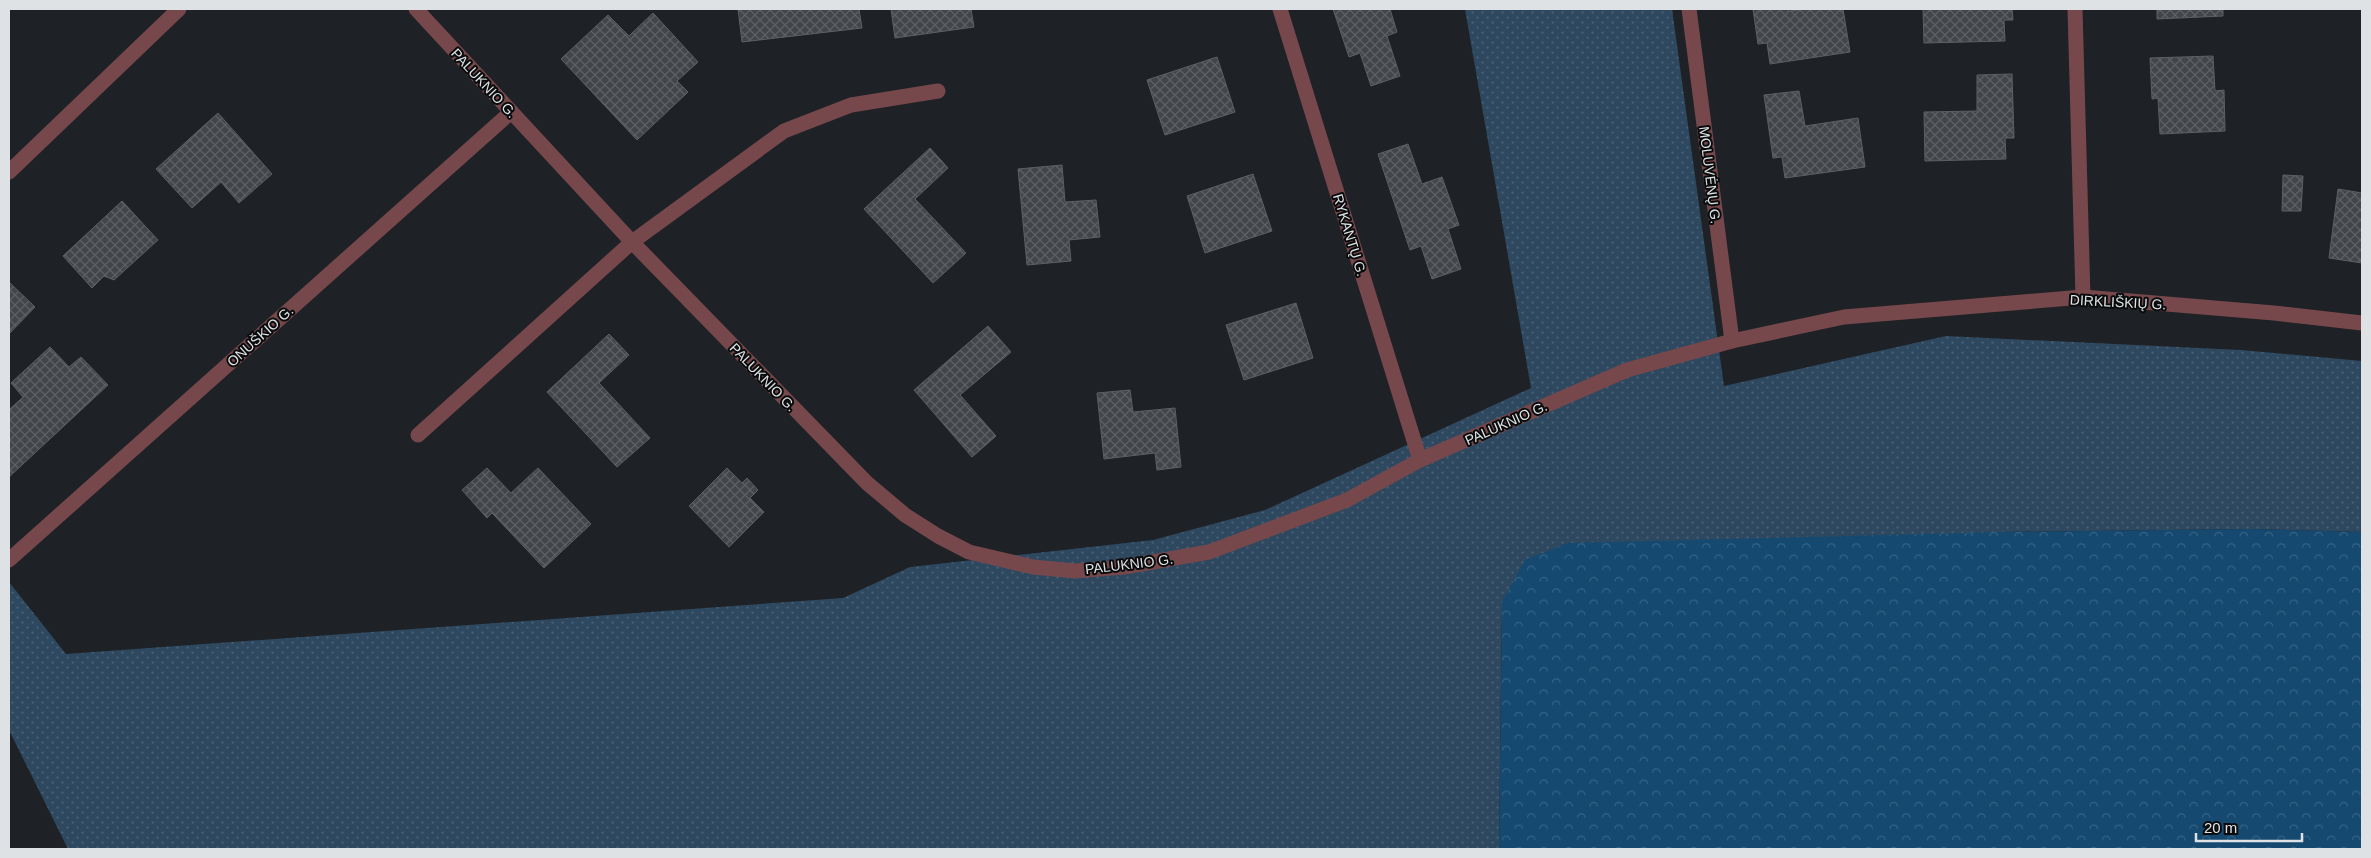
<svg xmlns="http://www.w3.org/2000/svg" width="2371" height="858" font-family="Arial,sans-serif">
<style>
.grass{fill:url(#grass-dots)}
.forest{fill:url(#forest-crowns)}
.building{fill:url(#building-cross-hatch);stroke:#5c6064}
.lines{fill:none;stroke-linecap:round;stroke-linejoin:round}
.minor{stroke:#77484b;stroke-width:15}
.labels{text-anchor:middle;stroke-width:4;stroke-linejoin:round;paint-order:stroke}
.street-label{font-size:14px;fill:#dfe2e4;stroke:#090b0c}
</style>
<defs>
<pattern id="grass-dots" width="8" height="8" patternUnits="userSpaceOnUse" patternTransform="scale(1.25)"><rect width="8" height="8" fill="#2d485f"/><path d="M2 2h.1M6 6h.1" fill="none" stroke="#4b6276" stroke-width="1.8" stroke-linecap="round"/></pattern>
<pattern id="forest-crowns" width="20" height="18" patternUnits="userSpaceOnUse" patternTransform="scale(1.25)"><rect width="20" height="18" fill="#154970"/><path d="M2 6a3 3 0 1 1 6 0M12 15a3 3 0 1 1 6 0" fill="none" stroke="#376384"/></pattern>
<pattern id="building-cross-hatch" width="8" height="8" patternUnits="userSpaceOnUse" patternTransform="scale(1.25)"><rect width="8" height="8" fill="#42464a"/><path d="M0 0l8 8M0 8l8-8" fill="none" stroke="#5d6064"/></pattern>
</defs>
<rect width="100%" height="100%" fill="#1e2125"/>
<path class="grass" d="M1465,9H1672L1724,386L1946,336L2241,350L2362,361V532L2249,529L2002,532L1502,602L1499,849H68L9,730V582L66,654L843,598L910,567L1153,540L1265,510L1531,388Z"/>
<path class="forest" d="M2249,529L2362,532V849H1499L1502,602L1525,560L1568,543L2002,532Z"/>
<g class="building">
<path d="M738,9H859L862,28L742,42Z"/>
<path d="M891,9H971L974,27L895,38Z"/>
<path d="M1333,9H1390L1397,32L1387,36L1400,76L1371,86L1360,53L1349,57Z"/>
<path d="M1753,9H1789V11L1807,9H1843L1850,52L1770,64L1767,43L1758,44Z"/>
<path d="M1923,9H2012L2013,20H2004L2005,41L1924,43Z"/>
<path d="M2157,9H2223V16L2157,19Z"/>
<path d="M653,13L698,62L677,81L688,92L637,140L561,59L608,15L629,36Z"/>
<path d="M2213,56L2215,91L2224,90L2225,131L2160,134L2158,98L2152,99L2150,58Z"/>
<path d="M1217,57L1235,112L1165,135L1147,80Z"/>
<path d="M2012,74L2014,138H2005L2006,159L1925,161L1924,112L1977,111V75Z"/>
<path d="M1799,91L1805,126L1858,118L1865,167L1785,178L1782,157L1773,158L1764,95Z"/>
<path d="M218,113L272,174L239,203L221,182L192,208L156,169Z"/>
<path d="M1408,144L1422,184L1442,177L1459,225L1448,229L1461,269L1432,279L1421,246L1410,250L1378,154Z"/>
<path d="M930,148L948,168L915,199L966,253L933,283L864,209Z"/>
<path d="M1062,165L1065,202L1096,200L1100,237L1069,240L1071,261L1027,265L1018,169Z"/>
<path d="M1253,174L1272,231L1205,253L1187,196Z"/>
<path d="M2283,175L2303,176L2301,211H2282Z"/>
<path d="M2338,189L2362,193V263L2329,258Z"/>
<path d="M122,201L158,240L114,280L104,276L92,288L63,256Z"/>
<path d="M9,282L35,307L9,334Z"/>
<path d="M1296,303L1313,358L1244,380L1226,325Z"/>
<path d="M988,326L1011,352L960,395L996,436L972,457L914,390Z"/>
<path d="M609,334L629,355L599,383L650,438L617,467L547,392Z"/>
<path d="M50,347L69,367L81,357L108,385L9,477V410L23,397L11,383Z"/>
<path d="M1130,390L1133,412L1175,408L1181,467L1157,470L1155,453L1104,459L1097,393Z"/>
<path d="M487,468L511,493L538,468L591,524L544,568L492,513L487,518L462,490Z"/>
<path d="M727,468L742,483L747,478L758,490L750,498L764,512L729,547L689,506Z"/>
</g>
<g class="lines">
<g class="minor">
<path d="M416,9L632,242L867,483L905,515L938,536L969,552L1033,567L1075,571L1124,567L1209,552L1347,500L1420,460L1627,370L1732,341L1844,317L2083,297L2274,313L2362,323"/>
<path d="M1280,9L1420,460"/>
<path d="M1689,9L1732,341"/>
<path d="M2075,9L2083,297"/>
<path d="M9,172L179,9"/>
<path d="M418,435L632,242L784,131L851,105L938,91"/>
<path d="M9,560L511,112"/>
</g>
</g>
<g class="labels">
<g class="street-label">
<text transform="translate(484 83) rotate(47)" y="5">PALUKNIO G.</text>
<text transform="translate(1710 175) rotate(83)" y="5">MOLUVĖNŲ G.</text>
<text transform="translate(1350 235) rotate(73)" y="5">RYKANTŲ G.</text>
<text transform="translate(2118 302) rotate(3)" y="5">DIRKLIŠKIŲ G.</text>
<text transform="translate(260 336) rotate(-42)" y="5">ONUŠKIO G.</text>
<text transform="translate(763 377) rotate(46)" y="5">PALUKNIO G.</text>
<text transform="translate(1506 423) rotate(-24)" y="5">PALUKNIO G.</text>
<text transform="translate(1129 564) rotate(-7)" y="5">PALUKNIO G.</text>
</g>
</g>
<rect width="2371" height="858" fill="none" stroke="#dfe2e4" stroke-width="20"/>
<path d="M2196 833v8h106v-8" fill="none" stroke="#dfe2e4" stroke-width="2.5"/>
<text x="2204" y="833" font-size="15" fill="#dfe2e4" stroke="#090b0c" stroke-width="4" paint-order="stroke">20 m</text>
</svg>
